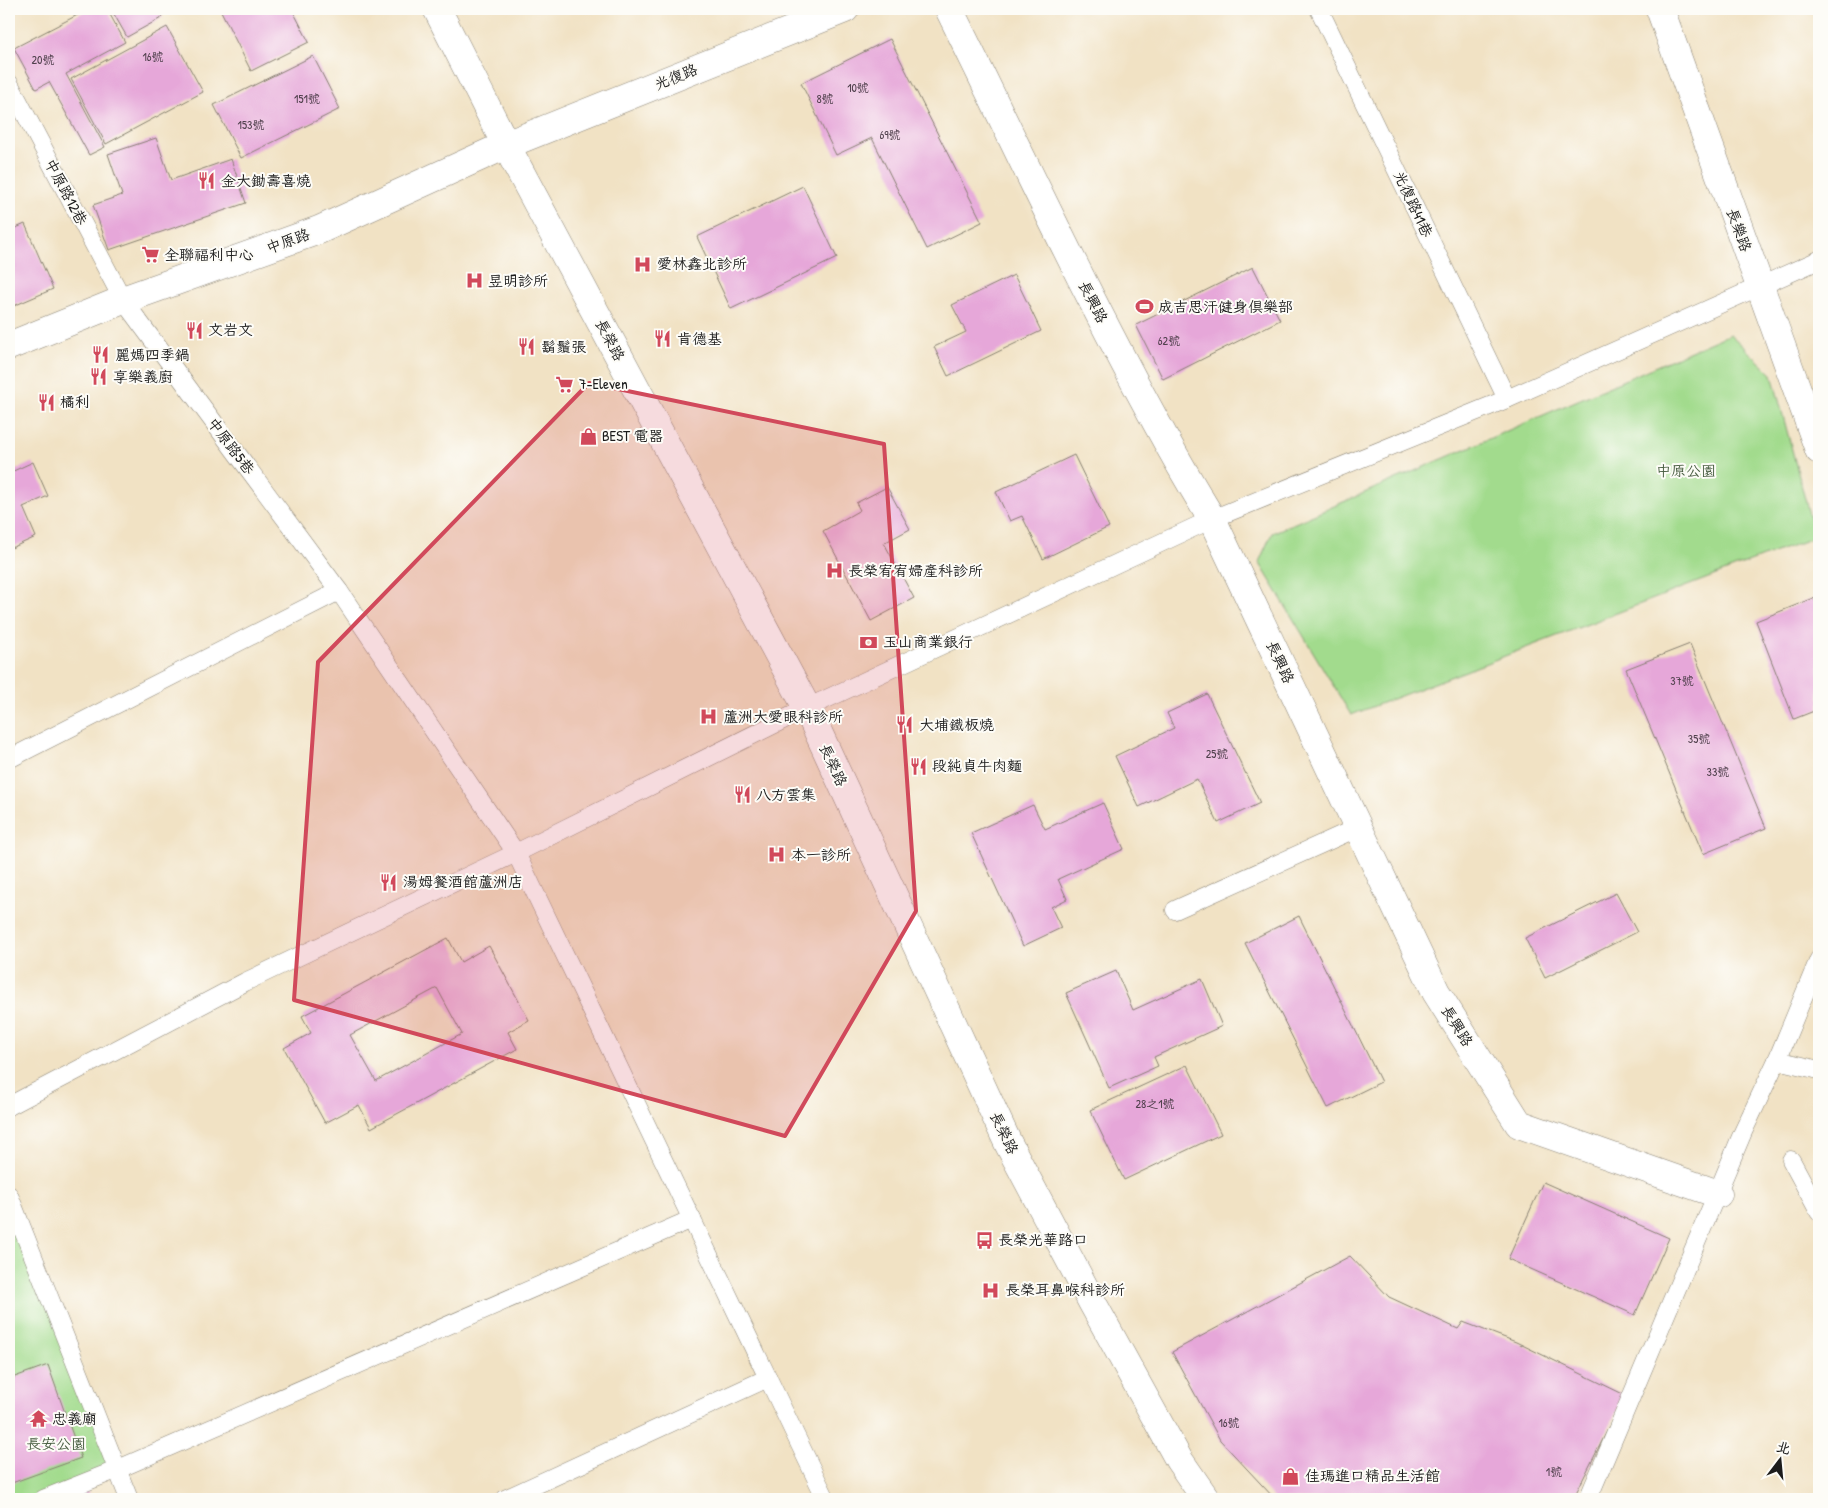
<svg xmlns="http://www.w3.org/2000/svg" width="1828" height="1508" font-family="'Patrick Hand','LXGW WenKai TC',sans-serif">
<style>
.green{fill:#a2db8d;stroke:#5f7c54}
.building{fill:#e6a7d9;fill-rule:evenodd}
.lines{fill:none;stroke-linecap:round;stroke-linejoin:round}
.service-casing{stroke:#867f70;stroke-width:19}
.minor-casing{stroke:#867f70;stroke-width:29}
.tertiary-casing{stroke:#867f70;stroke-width:29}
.service{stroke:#fff;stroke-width:18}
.minor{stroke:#fff;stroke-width:28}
.tertiary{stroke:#fff;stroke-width:28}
.marked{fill:#d1495b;fill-opacity:0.2;stroke:#d1495b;stroke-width:4;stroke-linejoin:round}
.labels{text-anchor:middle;stroke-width:4;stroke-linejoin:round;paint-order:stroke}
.number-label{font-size:12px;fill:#4e3f4b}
.street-label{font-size:15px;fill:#1c1c1c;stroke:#fdfcf7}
.poi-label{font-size:15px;fill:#1c1c1c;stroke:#fdfcf7;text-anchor:start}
.park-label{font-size:15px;fill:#4b5f44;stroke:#fdfcf7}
</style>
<rect width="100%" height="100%" fill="#fdfcf7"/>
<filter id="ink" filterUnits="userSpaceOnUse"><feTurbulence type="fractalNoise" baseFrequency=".02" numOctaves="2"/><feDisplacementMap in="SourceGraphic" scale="10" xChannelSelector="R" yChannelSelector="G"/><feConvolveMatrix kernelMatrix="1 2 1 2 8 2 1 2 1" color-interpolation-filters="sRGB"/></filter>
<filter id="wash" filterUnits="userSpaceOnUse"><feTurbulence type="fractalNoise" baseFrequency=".0096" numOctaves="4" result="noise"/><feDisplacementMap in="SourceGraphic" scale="20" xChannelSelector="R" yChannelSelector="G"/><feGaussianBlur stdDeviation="1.12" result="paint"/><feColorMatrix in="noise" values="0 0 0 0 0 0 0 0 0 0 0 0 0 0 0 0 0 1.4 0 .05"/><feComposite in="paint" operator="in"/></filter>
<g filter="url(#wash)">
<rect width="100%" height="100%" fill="#f1e2c4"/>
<g class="green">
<path d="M1730,334L1772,374L1815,537L1351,715L1259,562L1272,533Z"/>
<path d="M9,1195L116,1470L43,1499H9Z"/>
</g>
<g id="blocks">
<g class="building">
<path d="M89,9H107L125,42L66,74L105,147L89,155L49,82L36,89L14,48Z"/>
<path d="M111,9H158L163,17L127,37Z"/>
<path d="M220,9H292L309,42L251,71Z"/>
<path d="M167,27L203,92L106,144L71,79Z"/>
<path d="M890,39L982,222L927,249L872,138L836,155L801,83Z"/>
<path d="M313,56L340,109L241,158L214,105Z"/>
<path d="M156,138L171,180L231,159L246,203L109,250L93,205L122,195L108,154Z"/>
<path d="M803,186L837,258L731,309L697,237Z"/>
<path d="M25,224L53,289L9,308V231Z"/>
<path d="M1253,267L1280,320L1163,379L1136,325Z"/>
<path d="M1014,275L1041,331L948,376L934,347L966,332L952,305Z"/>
<path d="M1074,455L1109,527L1043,559L1022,516L1010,521L996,492Z"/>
<path d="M33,462L48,496L23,507L36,537L9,549V473Z"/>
<path d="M887,487L910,529L884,543L914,598L871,621L823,531L860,510L856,503Z"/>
<path d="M1814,598L1819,611V709L1794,719L1756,621Z"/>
<path d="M1690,644L1766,828L1703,854L1626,669Z"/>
<path d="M1207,694L1260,803L1218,823L1197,779L1139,807L1115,756L1174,728L1167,713Z"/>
<path d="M1103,803L1124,849L1058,879L1067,899L1051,907L1061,928L1023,946L971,833L1033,805L1045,829Z"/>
<path d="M1616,893L1637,932L1545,978L1525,938Z"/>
<path d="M1299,916L1381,1082L1328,1108L1245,943Z"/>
<path d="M448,938L461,962L489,946L529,1020L508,1032L517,1049L371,1128L359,1105L325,1123L284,1048L311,1033L302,1016ZM437,988L462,1034L376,1081L350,1035Z"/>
<path d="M1116,971L1133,1010L1202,979L1222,1026L1154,1057L1158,1066L1109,1088L1066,993Z"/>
<path d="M1187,1065L1221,1134L1124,1180L1090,1110Z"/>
<path d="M1543,1182L1669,1238L1635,1315L1508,1259Z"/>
<path d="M1350,1256L1389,1297L1458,1329L1463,1322L1516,1342L1625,1395L1573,1499H1275L1220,1440L1172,1352Z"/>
<path d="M48,1365L81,1458L9,1484V1379Z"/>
<path d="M83,1483L91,1499H51Z"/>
</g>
</g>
</g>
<g filter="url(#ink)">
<use href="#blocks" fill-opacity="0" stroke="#867f70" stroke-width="1"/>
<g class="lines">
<defs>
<g id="service">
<path d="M1319,9L1507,399"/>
<path d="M9,83L123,300L339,591L516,853L826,1499"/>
<path d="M9,759L339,591"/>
<path d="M1175,910L1359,827"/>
<path d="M1777,1060L1819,1070"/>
<path d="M9,1106L245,982L516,853L807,708L1212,519L1507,399L1819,260"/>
<path d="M1791,1160L1819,1212"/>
<path d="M9,1195L129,1499"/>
<path d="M43,1499L116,1470L692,1219"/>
<path d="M505,1499L768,1378"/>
<path d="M1588,1499L1743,1132L1777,1060L1819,959"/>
</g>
<g id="minor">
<path d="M949,9C997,106 1043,204 1092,300C1130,375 1168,448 1212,519L1436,992L1519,1124L1718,1194"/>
<path d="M1660,9L1819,450"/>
<path d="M9,346L123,300L319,230L506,145L845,9"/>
</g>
<path id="tertiary" d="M437,9L506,145L807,708L1008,1143L1092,1302L1179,1460L1206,1499"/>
</defs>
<use href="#service" class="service-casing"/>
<use href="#minor" class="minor-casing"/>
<use href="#tertiary" class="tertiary-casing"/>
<use href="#service" class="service"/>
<use href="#minor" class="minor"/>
<use href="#tertiary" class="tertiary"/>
</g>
</g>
<path class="marked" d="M589,383L884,444L916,911L785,1136L294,1000L318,662Z"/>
<defs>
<symbol id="restaurant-bare" viewBox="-9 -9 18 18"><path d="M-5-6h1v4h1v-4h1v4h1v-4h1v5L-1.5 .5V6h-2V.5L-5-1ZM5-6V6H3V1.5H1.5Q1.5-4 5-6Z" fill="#d1495b" stroke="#fdfcf7" stroke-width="2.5" paint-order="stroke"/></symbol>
<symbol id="supermarket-bare" viewBox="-9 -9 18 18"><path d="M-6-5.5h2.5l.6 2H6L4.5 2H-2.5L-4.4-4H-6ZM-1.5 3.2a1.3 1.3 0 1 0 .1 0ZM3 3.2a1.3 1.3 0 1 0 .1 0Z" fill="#d1495b" stroke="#fdfcf7" stroke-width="2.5" paint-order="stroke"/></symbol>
<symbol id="hospital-bare" viewBox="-9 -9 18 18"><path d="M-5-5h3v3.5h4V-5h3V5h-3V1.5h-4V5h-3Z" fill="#d1495b" stroke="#fdfcf7" stroke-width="2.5" paint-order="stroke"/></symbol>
<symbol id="stadium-bare" viewBox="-9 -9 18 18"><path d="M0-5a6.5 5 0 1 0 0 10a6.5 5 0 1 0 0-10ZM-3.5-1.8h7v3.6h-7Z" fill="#d1495b" stroke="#fdfcf7" stroke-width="2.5" paint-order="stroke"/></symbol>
<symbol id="shop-bare" viewBox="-9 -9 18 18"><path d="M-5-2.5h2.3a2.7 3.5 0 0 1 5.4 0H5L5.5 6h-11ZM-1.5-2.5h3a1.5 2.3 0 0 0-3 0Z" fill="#d1495b" stroke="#fdfcf7" stroke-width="2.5" paint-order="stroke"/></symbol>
<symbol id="bank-bare" viewBox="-9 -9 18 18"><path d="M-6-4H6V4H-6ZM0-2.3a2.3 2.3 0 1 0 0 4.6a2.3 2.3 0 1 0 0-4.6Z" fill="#d1495b" stroke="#fdfcf7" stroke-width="2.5" paint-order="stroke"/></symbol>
<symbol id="bus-bare" viewBox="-9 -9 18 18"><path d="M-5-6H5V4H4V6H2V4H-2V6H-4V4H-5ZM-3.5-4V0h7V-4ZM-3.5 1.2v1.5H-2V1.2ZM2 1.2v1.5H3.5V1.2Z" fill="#d1495b" stroke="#fdfcf7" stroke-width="2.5" paint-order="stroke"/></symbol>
<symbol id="temple-bare" viewBox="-9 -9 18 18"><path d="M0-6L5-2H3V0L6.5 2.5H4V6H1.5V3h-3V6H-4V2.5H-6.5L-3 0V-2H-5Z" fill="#d1495b" stroke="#fdfcf7" stroke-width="2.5" paint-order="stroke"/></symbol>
</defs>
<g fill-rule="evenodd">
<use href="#restaurant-bare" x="194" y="168" width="25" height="25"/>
<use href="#supermarket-bare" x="138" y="242" width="25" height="25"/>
<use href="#hospital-bare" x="630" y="252" width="25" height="25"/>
<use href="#hospital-bare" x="462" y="268" width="25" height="25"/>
<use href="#stadium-bare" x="1132" y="294" width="25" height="25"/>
<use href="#restaurant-bare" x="182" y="318" width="25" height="25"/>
<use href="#restaurant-bare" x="650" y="326" width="25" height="25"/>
<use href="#restaurant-bare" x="514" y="334" width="25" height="25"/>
<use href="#restaurant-bare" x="88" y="342" width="25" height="25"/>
<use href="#restaurant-bare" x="86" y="364" width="25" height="25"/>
<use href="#supermarket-bare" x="552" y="372" width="25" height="25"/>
<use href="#restaurant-bare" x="34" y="390" width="25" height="25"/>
<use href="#shop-bare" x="576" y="424" width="25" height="25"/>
<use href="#hospital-bare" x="822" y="558" width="25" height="25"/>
<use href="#bank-bare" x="856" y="630" width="25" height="25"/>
<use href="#hospital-bare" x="696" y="704" width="25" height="25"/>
<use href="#restaurant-bare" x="892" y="712" width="25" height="25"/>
<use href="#restaurant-bare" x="906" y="754" width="25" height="25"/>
<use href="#restaurant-bare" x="730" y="782" width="25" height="25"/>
<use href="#hospital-bare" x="764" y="842" width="25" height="25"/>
<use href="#restaurant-bare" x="376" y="870" width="25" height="25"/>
<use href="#bus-bare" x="972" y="1228" width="25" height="25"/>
<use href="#hospital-bare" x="978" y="1278" width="25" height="25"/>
<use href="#temple-bare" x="26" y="1406" width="25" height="25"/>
<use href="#shop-bare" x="1278" y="1464" width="25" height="25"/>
</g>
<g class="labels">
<g class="number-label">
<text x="153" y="61">16號</text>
<text x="43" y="64">20號</text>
<text x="858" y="92">10號</text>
<text x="307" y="103">151號</text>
<text x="825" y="103">8號</text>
<text x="251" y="129">153號</text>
<text x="890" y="139">69號</text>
<text x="1169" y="345">62號</text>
<text x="1682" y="685">37號</text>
<text x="1699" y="743">35號</text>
<text x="1217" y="758">25號</text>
<text x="1718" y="776">33號</text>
<text x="1155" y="1108">28之1號</text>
<text x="1229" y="1427">16號</text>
<text x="1554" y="1476">1號</text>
</g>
<g class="street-label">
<text transform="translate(676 77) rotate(-22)" y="5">光復路</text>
<text transform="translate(66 192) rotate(62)" y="5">中原路12巷</text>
<text transform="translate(1413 204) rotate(65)" y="5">光復路41巷</text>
<text transform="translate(1739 230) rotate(70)" y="5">長樂路</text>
<text transform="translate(288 241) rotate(-20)" y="5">中原路</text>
<text transform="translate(1093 302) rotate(63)" y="5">長興路</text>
<text transform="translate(610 340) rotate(62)" y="5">長榮路</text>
<text transform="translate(231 446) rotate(53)" y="5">中原路5巷</text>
<text transform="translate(1280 662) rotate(65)" y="5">長興路</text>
<text transform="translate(833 765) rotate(65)" y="5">長榮路</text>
<text transform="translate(1457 1026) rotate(58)" y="5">長興路</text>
<text transform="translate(1004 1133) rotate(64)" y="5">長榮路</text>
</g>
<g class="poi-label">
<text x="221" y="186">金大鋤壽喜燒</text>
<text x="164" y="260">全聯福利中心</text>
<text x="657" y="269">愛林鑫北診所</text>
<text x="488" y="286">昱明診所</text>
<text x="1158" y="312">成吉思汗健身俱樂部</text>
<text x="208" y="335">文岩文</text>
<text x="677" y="344">肯德基</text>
<text x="541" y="352">鬍鬚張</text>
<text x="115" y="360">麗媽四季鍋</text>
<text x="113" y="382">享樂義廚</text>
<text x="579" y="389">7-Eleven</text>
<text x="60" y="407">橘利</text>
<text x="602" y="441">BEST 電器</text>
<text x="848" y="576">長榮宥宥婦產科診所</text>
<text x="883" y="647">玉山商業銀行</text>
<text x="723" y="722">蘆洲大愛眼科診所</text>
<text x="919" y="730">大埔鐵板燒</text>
<text x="932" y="771">段純貞牛肉麵</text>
<text x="756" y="800">八方雲集</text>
<text x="791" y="860">本一診所</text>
<text x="403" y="887">湯姆餐酒館蘆洲店</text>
<text x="998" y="1245">長榮光華路口</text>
<text x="1005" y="1295">長榮耳鼻喉科診所</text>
<text x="52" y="1424">忠義廟</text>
<text x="1305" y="1481">佳瑪進口精品生活館</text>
</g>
<g class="park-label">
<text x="1686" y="476">中原公園</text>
<text x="56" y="1449">長安公園</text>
</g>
</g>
<rect width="1828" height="1508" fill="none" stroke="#fdfcf7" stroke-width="30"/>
<g transform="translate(1780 1460) rotate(16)" stroke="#fdfcf7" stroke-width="4" paint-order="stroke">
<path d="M0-4L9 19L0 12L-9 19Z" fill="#1c1c1c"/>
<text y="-8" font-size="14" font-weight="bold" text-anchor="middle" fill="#1c1c1c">北</text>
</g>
</svg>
